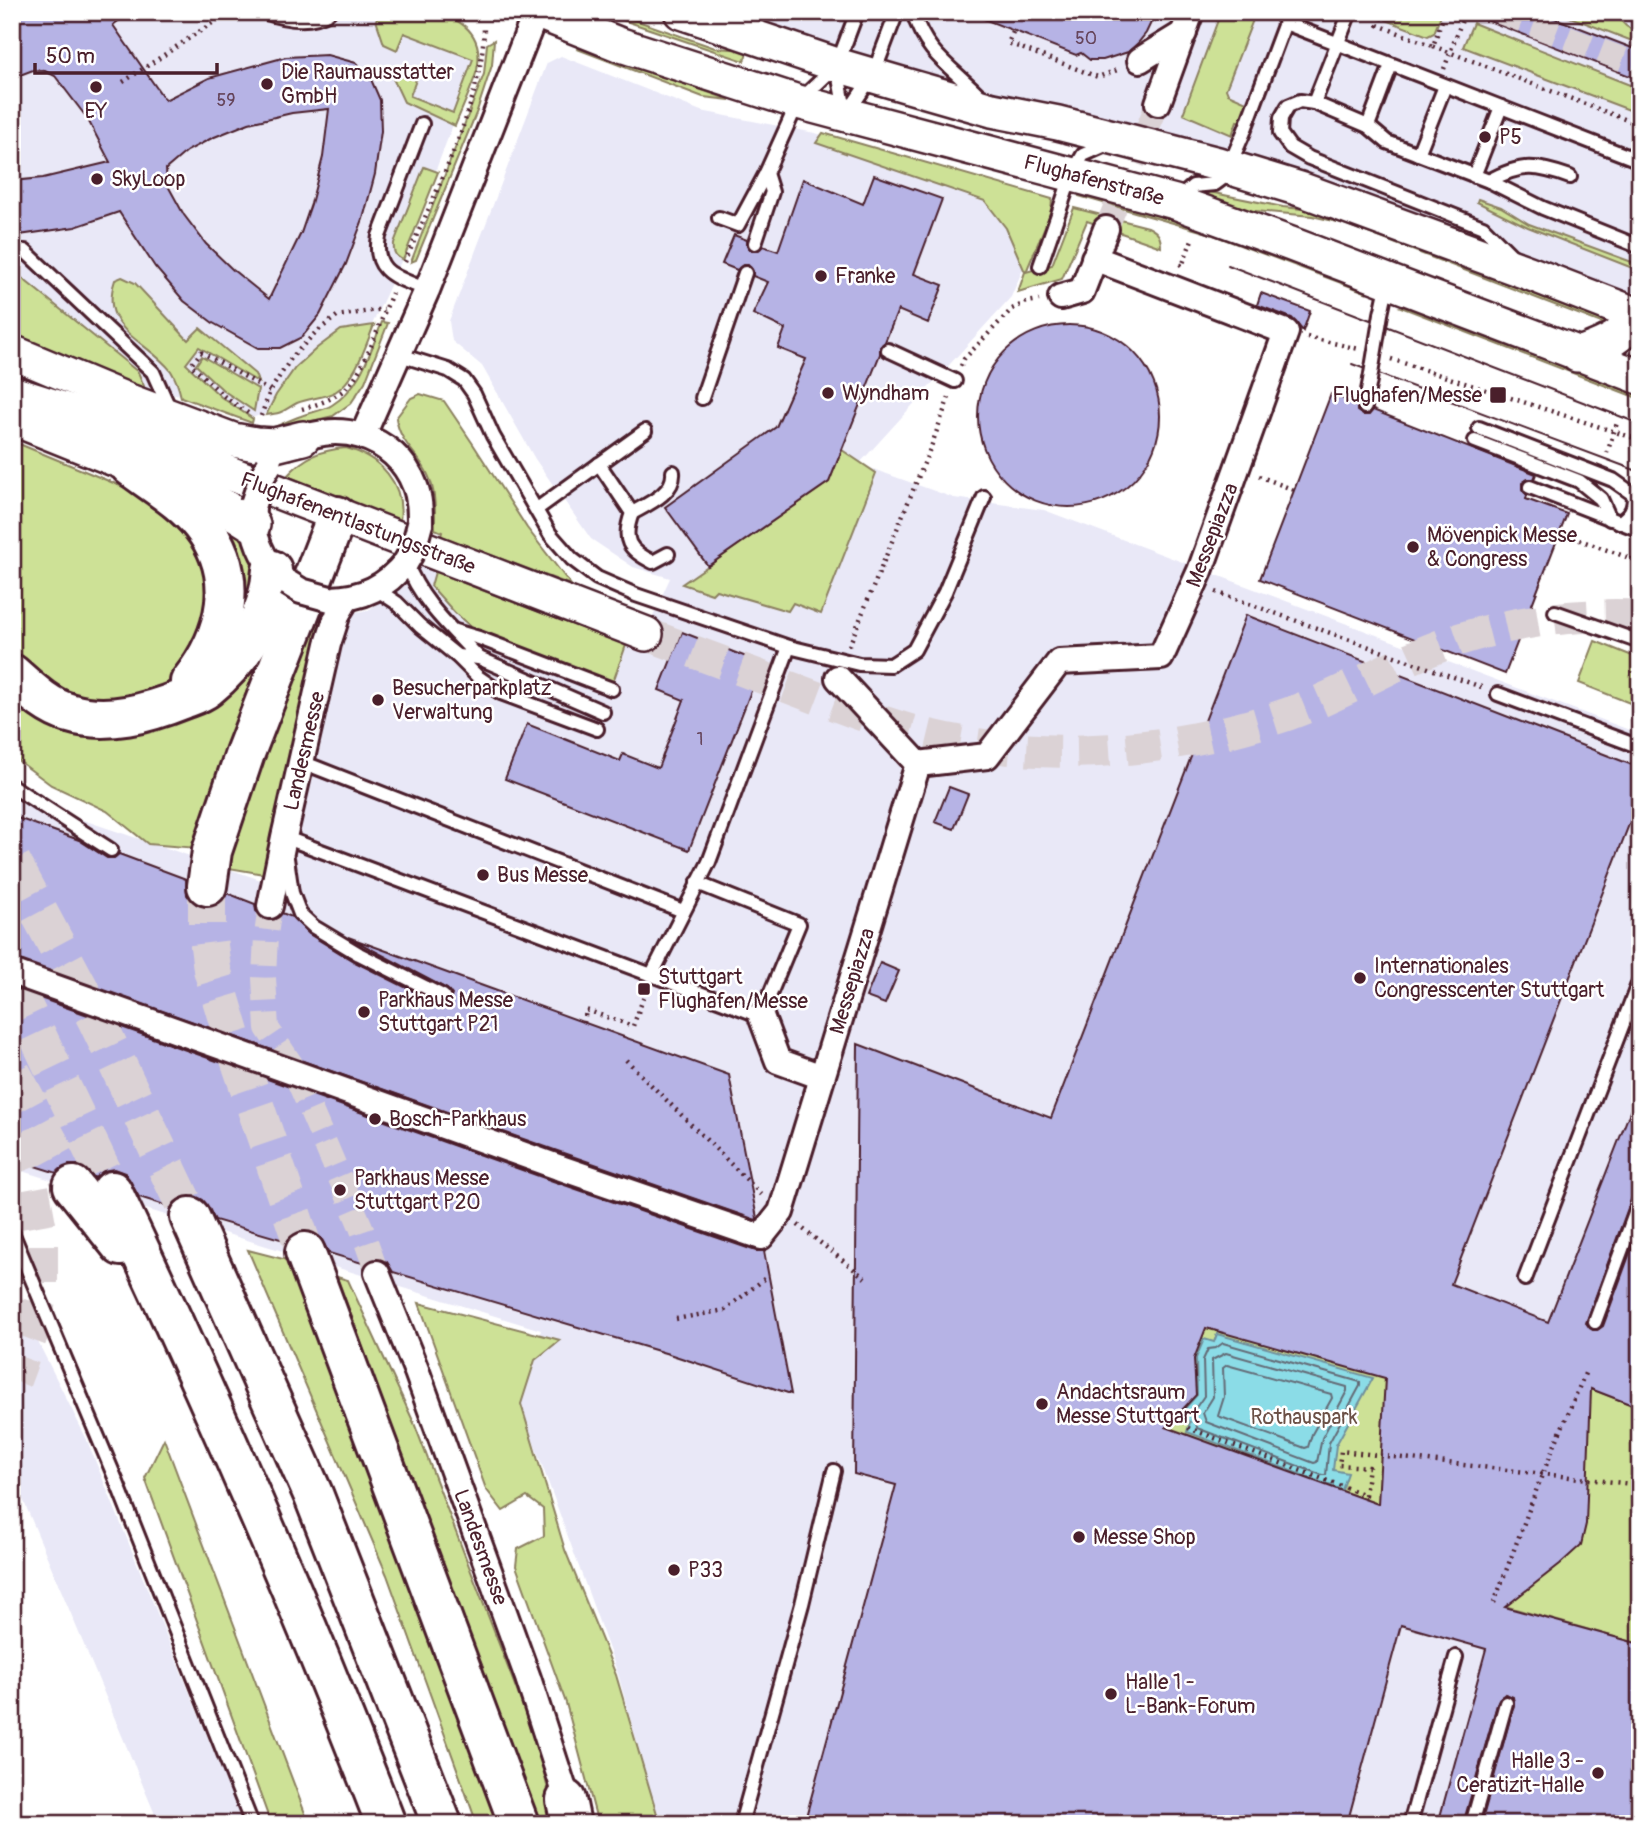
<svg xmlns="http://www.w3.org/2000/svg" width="1652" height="1836" font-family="Pangolin,sans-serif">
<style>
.built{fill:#e9e8f7}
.green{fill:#cde196;stroke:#8c8060;stroke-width:2}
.water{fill:#8bdce7;stroke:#71909c;stroke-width:2}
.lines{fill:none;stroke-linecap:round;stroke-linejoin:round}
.shore{stroke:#646b76;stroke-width:2}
.building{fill:#b6b3e5;stroke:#4a1f2b;stroke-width:2;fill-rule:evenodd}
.street-tunnel{stroke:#dbd2d5;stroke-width:24;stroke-dasharray:24 12;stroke-linecap:butt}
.secondary-tunnel{stroke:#dbd2d5;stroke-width:33;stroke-dasharray:33 17;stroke-linecap:butt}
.highway-tunnel{stroke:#dbd2d5;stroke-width:38;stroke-dasharray:38 19;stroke-linecap:butt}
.lane-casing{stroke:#4a1f2b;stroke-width:18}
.street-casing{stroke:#4a1f2b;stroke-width:30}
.secondary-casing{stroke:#4a1f2b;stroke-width:38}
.highway-casing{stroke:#4a1f2b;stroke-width:44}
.path{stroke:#4a1f2b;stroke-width:4.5;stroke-dasharray:2 5;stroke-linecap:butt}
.lane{stroke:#fff;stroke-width:12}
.street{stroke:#fff;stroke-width:24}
.secondary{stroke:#fff;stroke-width:33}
.highway{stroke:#fff;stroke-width:38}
.tram{stroke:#4a1f2b;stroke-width:2}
.lane-bridge-casing{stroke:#4a1f2b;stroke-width:18;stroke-linecap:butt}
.street-bridge-casing{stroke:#4a1f2b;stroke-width:30;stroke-linecap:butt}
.lane-bridge{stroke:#fff;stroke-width:12}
.street-bridge{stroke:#fff;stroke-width:24}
.poi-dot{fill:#4a1f2b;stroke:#fff;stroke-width:2.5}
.labels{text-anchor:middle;stroke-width:5;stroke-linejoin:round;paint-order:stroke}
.number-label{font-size:18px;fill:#65445a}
.poi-label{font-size:21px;fill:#4a1f2b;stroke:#fff;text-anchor:start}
.street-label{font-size:21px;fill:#4a1f2b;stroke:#fff}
.park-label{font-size:21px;fill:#6b5046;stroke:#fff}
</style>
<rect width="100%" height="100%" fill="#fff"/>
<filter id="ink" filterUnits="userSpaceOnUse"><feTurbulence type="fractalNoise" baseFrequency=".0143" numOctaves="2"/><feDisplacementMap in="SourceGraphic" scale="14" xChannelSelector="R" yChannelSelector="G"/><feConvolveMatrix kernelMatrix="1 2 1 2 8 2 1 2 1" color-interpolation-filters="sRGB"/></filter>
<g filter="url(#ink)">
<g class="built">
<path d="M12,12H429L467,29L475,66L403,257L371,327L270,412L248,419L183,395L138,389L12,334Z"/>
<path d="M681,12H1640V316L1529,273Z"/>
<path d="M561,56L701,111L815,133L1051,203L1011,297L859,464L954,498L1044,510L1640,734V1824H660L618,1674L519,1402L541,1330L12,1168V796L267,882L326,617L369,610L425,564L640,644L670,578L633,567L591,539L535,459L482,366L452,341L449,321L547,63Z"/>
<path d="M12,1290L86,1438L243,1824H159L12,1473Z"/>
</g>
<g class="green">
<path d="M380,12C397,12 418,9 435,13C466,20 484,37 477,70C472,88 462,108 455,126L404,102L389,70L416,80L410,96L453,113L473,59L404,33L397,50L384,44L376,20Z"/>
<path d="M599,12H612L715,48L748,50L744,61Z"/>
<path d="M1221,12H1256L1226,89L1228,94L1249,103L1242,122L1237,121L1232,135L1183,114Z"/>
<path d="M1388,12H1442L1434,33L1428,36L1386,20Z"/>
<path d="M1568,12H1613L1626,26L1640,35V44L1567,16Z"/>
<path d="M1473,23L1640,89V114L1463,47Z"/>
<path d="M494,40L492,65L477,111L416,260L411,262L484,74L487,44Z"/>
<path d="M578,46L730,100L703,97L577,49Z"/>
<path d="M823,133L1052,199L1051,212L1026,272L1052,265L1074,208L1148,227C1158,232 1161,236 1161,247L1087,221L1062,279L1018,292L1025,272L1006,228L985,201L816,143Z"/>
<path d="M424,167L438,172L403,260C395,256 393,252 394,243Z"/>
<path d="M1080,190L1161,212L1361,286L1365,292L1208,233L1079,196Z"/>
<path d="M1209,192L1283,207L1321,211L1607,319L1604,324L1342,223L1312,216L1244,210L1206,196Z"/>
<path d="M1478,199L1501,207L1529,224L1640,265V271L1528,227L1477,202Z"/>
<path d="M12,270L138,372L144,386L142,395L12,339Z"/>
<path d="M122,277L135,283L188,340L200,328L255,374L258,382L199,347L186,364L221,397L253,419L252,423L181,397C179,388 176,379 171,371C147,340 98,330 115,280Z"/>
<path d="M1412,305L1640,392V399L1401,307Z"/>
<path d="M382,322L388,323L365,382L351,403L333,416L296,425L284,432H260C275,428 286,421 301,416C311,412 323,411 332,405C361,387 370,352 382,322Z"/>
<path d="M374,325C365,347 356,379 335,392C324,398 309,398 297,403C282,411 285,413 266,415L276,395L295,368L317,348L341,330Z"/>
<path d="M202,356L258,389L254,411L224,391L196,365Z"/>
<path d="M420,394L444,401L473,444L527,528L571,585L441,536L442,532L435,529C435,511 436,491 428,475C418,453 400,444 396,418L411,398Z"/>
<path d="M12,441L157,501L192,525L214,610L195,661L170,684L132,704L90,703L52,687L12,653Z"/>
<path d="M346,448C380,457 405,483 400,521L287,476C304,457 320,450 346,448Z"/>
<path d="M842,450L876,473L821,614L793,603L788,611L716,590L712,594L682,584L829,482Z"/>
<path d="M211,507L239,530L257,576L243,628Z"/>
<path d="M435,572L626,645L613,682L477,632L455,613L431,586Z"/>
<path d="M318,618L325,621L264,874L229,868L241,816Z"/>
<path d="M1595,641L1640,659V707L1579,683Z"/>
<path d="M268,642L197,848L148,844L107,811L51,785L12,756V700L97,733Z"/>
<path d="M1233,1248L1640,1408V1644L1494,1603L975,1356Z"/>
<path d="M248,1250L291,1261L502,1824H477L387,1575Z"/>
<path d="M337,1277L348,1280L414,1423L537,1743L556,1824H538Z"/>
<path d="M419,1303L560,1340L535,1360L521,1404L565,1550L616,1675L660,1824H598L566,1703L516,1566L518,1549L544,1536L543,1509L527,1497L503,1511L486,1489Z"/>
<path d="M164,1439L309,1824H271L145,1478Z"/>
</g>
<path class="water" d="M1217,1334L1373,1378L1336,1445L1333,1470L1348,1473L1342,1490L1187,1432L1190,1422L1178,1416L1197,1395L1196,1358L1204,1339L1214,1342Z"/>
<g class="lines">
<g class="shore">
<path d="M1223,1343L1360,1382V1386L1329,1443L1326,1475H1322L1197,1428L1196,1420L1192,1413L1204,1396L1203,1360L1208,1349L1216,1348Z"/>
<path d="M1226,1353L1347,1387V1391L1322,1438L1317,1462L1314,1463L1206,1422L1203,1413L1213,1397L1212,1360Z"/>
<path d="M1227,1365L1331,1394L1332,1398L1312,1434L1308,1447L1305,1448L1218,1416L1224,1397L1223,1368Z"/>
</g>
</g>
<g class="building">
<path d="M12,12H130L113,25L165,100L209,78L286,57L327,55L356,63L370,77L380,100L381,131L375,174L363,219L346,264L320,315L302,337L280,348H258L213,323L184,301L155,267L119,212L75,227L12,236V181L43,178L110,162L87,118L55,76L45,71L33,70L12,78ZM329,109L323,157L311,204L301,233L269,299L233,270L206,244L184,215L167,184L166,169L187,151L212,138L249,123L292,113Z"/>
<path d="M966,12H1156L1146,33L1138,43L1128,52L1103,60H1090L1081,53L1076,55Z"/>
<path d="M1466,12H1539L1640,51V80Z"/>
<path d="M874,175L942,199L914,274L943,285L928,323L898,310L885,342L880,347V354L829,482L708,566L665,507L776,427L806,359L778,348L785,329L753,314L768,282L753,276V271L748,265H743L737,270L722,264L734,235L747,240V245L752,251H757L763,246L778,251L803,179L863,204Z"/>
<path d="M1261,293L1310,311L1303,331L1292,318L1257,305Z"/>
<circle cx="1069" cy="416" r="91"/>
<path d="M1331,394L1357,404V411L1363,415H1369L1373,410L1536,474L1534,479H1528L1522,483V489L1527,495L1526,499L1567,514L1505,674L1260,579Z"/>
<path d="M1246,615L1640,768V796L1451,1284L1548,1322L1640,1086V1191L1632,1197L1586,1323L1593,1330H1597L1603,1326L1640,1226V1408L1591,1389L1586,1524L1581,1545L1560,1564L1505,1607L1640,1644V1824H1481L1514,1705L1513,1697L1505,1694L1498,1701L1463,1824H1438L1486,1649L1401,1625L1347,1824H804L896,1485L854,1474L858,1044L1051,1118ZM1206,1328L1385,1378L1378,1504L1166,1427L1196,1395L1194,1359Z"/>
<path d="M682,632L762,663L689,850L505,779L527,724L620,761L623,754L658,768L684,700L659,690Z"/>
<path d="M949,787L968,794L954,829L935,822Z"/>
<path d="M12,816L79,840L107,858H114L119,854L186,879L187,895L194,904L203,907L216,906L224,900L227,893L255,904L256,911L266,920H275L282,913L292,917L309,934L355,962L439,1004L444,1005L450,1000L452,995L447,989L348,937L729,1075L757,1218L756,1220L563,1153L12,958Z"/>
<path d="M880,963L899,971L885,1004L866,997Z"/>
<path d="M12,988L553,1181L756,1251H764L791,1394L672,1355L393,1272L387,1262L380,1258L372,1259L365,1264L329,1253L319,1236L309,1231L297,1232L287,1241L215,1220L203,1200L193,1195L181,1197L171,1207L139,1197L125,1173L114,1169L103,1171L95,1178L80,1165H69L57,1173L12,1159Z"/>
</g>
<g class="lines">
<g class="street-tunnel">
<path d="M1500,12L1640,66"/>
<path d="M1106,229L1158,103"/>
<path d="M270,906L266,935L264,978L267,1028L291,1064L361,1227L377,1273"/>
</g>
<path class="secondary-tunnel" d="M646,634C697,653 748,672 799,691C839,706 878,722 919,733C1041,764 1170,754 1288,714C1333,698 1375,674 1418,655C1488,624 1564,613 1640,616"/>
<g class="highway-tunnel">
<path d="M12,862L96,1019L190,1217"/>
<path d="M207,886V930L212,969L238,1056L305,1252"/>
<path d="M12,982L112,1191"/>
<path d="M12,1073L73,1186"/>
<path d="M12,1135L28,1176L39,1235V1291L31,1329L12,1380"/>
</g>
<defs>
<g id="lane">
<path d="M264,12C284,19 310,24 329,12"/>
<path d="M913,12C926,56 954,68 983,99"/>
<path d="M1285,23L1640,161"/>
<path d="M837,67L845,111"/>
<path d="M1314,103L1350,12"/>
<path d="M848,112L873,75L897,12"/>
<path d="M422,124L379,236C372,274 398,277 427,290"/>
<path d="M1368,126L1391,65"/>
<path d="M1418,154L1445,86"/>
<path d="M1225,160L1234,155L1244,132L1289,12"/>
<path d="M1474,176L1501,107"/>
<path d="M1489,181C1521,163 1537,165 1570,177"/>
<path d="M1177,200L1193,186L1215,184L1230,173"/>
<path d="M719,218L738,225L766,173L798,102L837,65L857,12"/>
<path d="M755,243L772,192L766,173"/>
<path d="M12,252L25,251L153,372L171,412"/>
<path d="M1511,255L1483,227L1309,158L1290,147L1280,133L1281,118L1288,106L1300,101L1314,103L1368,126L1387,142L1489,181L1543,208L1640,247"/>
<path d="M1040,266L1072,174L1083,155L1110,143"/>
<path d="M1381,314L1388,282"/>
<path d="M888,350L955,381"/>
<path d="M400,355L448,370L464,380L474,394L493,436L550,534L572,559L597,578L636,595L789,647L859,664L891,665L914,650L945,592L984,497"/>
<path d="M702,398L745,273"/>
<path d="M1365,407L1370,380"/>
<path d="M1479,428L1613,480L1640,499"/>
<path d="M1475,441L1579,481L1601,499L1610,519"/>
<path d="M599,464L632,513C622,540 628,550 653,562L668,554"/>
<path d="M1530,487L1640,530"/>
<path d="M537,509L645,431"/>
<path d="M632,513C648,504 675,493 673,472"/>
<path d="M1620,522C1631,514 1634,509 1634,496"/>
<path d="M406,562C420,601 452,629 479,658"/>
<path d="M376,589L397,603L420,626L457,656L478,677L501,693L597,729"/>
<path d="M1555,612L1640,642"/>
<path d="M455,631L479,638L612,689"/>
<path d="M457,656L479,658L603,712"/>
<path d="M1498,694L1640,747"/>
<path d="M302,762L683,911"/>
<path d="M12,786L111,850"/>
<path d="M284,840V837L761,1016L799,924L697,883"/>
<path d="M287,858L292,893L300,914L314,927L359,954L443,996"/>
<path d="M652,974L709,862L789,647"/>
<path d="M12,1232L116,1480L252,1824"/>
<path d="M1525,1279L1640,979"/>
<path d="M1595,1322L1640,1200"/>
<path d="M741,1824L802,1604L834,1471"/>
<path d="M1410,1824L1456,1657"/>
<path d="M1472,1824L1506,1703"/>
</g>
<g id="street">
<path d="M1140,60L1184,33"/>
<path d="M1158,103L1191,12"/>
<path d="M1061,297L1082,291L1106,229"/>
<path d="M363,435L427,290L536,12"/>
<path d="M288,446C333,417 396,435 415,486C420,498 420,511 420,524"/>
<path d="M253,508C251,534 262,561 282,578"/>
<path d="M331,599C363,598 386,587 406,562"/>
<path d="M838,678L918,764"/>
<path d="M918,764L987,756L1059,662L1161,657L1200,571L1286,332L1094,258"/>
<path d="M270,906L284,837L328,644L338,613L347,598"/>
<path d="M761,1016L778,1061L822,1077"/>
<path d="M558,1167L761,1237L781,1212L918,764"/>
<path d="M377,1273L417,1372L528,1678L572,1814"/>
</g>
<g id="secondary">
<path d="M538,12L618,44L798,102L1175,202L1291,244L1640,377"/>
<path d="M681,12L837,65L905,85L992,110L1058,123L1218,164L1300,189L1529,273L1640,316"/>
<path d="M12,352L129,401L233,440L256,444L275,445L303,438"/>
<path d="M1577,355C1599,346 1626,339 1634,314"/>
<path d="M12,393L69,411L646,634"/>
<path d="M12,418L209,497L253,525"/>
</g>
<g id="highway">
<path d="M130,466C153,484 182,500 201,524C242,575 227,635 190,682"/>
<path d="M12,674C29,689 47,707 69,713C107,725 148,713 183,699C191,696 201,693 207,688C243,659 269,616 272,570"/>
<path d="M207,886L212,851L245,753L337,516"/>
<path d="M73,1186L121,1246"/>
<path d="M112,1191C211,1399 303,1609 386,1824"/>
<path d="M190,1217L313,1494L442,1824"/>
<path d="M305,1252L519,1824"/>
<path d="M566,1800L571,1824"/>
</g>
</defs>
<use href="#lane" class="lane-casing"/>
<use href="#street" class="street-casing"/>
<use href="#secondary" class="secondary-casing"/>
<use href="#highway" class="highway-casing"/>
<g class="path">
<path d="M1384,12L1378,25L1433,46L1445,12"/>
<path d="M1013,32L1008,43L1098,77L1120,69"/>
<path d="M1433,46L1640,125"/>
<path d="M1444,69L1465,12"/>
<path d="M123,82L229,12"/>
<path d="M405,262C435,192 483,103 484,27"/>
<path d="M1180,264L1182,266L1193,237"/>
<path d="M1307,337L1359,349"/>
<path d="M1391,359L1640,440"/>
<path d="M961,366L964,359L1012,309L1027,302L1039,300"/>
<path d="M302,409C318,404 335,399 347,387C366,368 381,319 392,293"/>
<path d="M248,413L224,396L191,365L201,352L270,391"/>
<path d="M261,416L270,391L292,357L315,333L337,316L384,309"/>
<path d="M1607,453L1618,420"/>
<path d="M1259,476L1294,490"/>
<path d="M1566,535L1632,559L1638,545"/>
<path d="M1216,592L1484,688"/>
<path d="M849,646L932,444L949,397"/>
<path d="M584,1023L586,1010L633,1026L646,991"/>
<path d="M626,1060L762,1195"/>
<path d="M798,1225L865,1278"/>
<path d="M676,1319L725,1310L768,1276"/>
<path d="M1188,1428L1365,1495L1369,1467L1339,1465L1341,1451L1640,1485"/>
<path d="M1494,1603L1542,1475L1586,1371"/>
</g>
<use href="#lane" class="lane"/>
<use href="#street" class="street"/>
<use href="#secondary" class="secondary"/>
<use href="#highway" class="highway"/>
<g class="tram">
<path d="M1228,265L1640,424"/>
<path d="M1352,364L1640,472"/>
</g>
<defs>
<path id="lane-bridge" d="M1370,380L1381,314"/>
<g id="street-bridge">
<path d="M253,504L262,477L269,465"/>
<path d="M406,562L413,550L420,524"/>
<path d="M288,583L301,591L330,599"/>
<path d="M12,972L558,1167"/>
</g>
</defs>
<use href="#lane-bridge" class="lane-bridge-casing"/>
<use href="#street-bridge" class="street-bridge-casing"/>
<use href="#lane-bridge" class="lane-bridge"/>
<use href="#street-bridge" class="street-bridge"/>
</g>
</g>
<g class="poi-dot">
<circle cx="267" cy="84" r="7"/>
<circle cx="96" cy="87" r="7"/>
<circle cx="1485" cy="137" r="7"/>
<circle cx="97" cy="179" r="7"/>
<circle cx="821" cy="276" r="7"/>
<circle cx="828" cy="393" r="7"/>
<rect x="1489" y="386" width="18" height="18" rx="3.5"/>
<circle cx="1413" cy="547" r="7"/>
<circle cx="378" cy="700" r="7"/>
<circle cx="483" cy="875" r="7"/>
<circle cx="1360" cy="978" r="7"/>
<rect x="637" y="982" width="14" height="14" rx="3.5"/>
<circle cx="364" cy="1012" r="7"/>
<circle cx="375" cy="1119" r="7"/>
<circle cx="340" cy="1190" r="7"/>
<circle cx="1042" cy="1404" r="7"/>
<circle cx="1079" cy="1537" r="7"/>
<circle cx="674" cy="1570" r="7"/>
<circle cx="1111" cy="1694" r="7"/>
<circle cx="1598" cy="1773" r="7"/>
</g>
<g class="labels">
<g class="number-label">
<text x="1086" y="44">50</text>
<text x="226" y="106">59</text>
<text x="700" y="745">1</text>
</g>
<g class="poi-label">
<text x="281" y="79">Die Raumausstatter<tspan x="281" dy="24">GmbH</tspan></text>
<text x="96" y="118" text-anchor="middle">EY</text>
<text x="1499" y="144">P5</text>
<text x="111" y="186">SkyLoop</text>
<text x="835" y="283">Franke</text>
<text x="842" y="400">Wyndham</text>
<text x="1482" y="402" text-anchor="end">Flughafen/Messe</text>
<text x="1427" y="542">Mövenpick Messe<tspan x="1427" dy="24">&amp; Congress</tspan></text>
<text x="392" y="695">Besucherparkplatz<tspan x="392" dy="24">Verwaltung</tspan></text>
<text x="497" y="882">Bus Messe</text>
<text x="1374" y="973">Internationales<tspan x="1374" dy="24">Congresscenter Stuttgart</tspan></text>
<text x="658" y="984">Stuttgart<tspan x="658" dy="24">Flughafen/Messe</tspan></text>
<text x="378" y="1007">Parkhaus Messe<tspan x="378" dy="24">Stuttgart P21</tspan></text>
<text x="389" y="1126">Bosch-Parkhaus</text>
<text x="354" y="1185">Parkhaus Messe<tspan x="354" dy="24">Stuttgart P20</tspan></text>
<text x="1056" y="1399">Andachtsraum<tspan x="1056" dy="24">Messe Stuttgart</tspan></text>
<text x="1093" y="1544">Messe Shop</text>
<text x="688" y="1577">P33</text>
<text x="1125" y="1689">Halle 1 -<tspan x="1125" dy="24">L-Bank-Forum</tspan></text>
<text x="1584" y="1768" text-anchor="end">Halle 3 -<tspan x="1584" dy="24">Ceratizit-Halle</tspan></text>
</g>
<g class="street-label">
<text transform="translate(1094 180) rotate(15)" y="7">Flughafenstraße</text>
<text transform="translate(358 523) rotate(21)" y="7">Flughafenentlastungsstraße</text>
<text transform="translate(1212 535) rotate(-69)" y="7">Messepiazza</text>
<text transform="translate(304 751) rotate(-77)" y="7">Landesmesse</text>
<text transform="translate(852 981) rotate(-73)" y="7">Messepiazza</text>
<text transform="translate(481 1547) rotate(70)" y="7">Landesmesse</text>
</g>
<g class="park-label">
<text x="1304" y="1424">Rothauspark</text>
</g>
</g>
<rect width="1652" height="1836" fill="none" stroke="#fff" stroke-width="42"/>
<rect x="21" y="21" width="1610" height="1794" fill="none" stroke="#4a1f2b" stroke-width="2.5" filter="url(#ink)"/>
<path d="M35 63v10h182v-10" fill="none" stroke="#4a1f2b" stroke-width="3.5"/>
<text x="46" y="63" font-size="21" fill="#4a1f2b" stroke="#ffffff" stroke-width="5" paint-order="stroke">50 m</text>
</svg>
